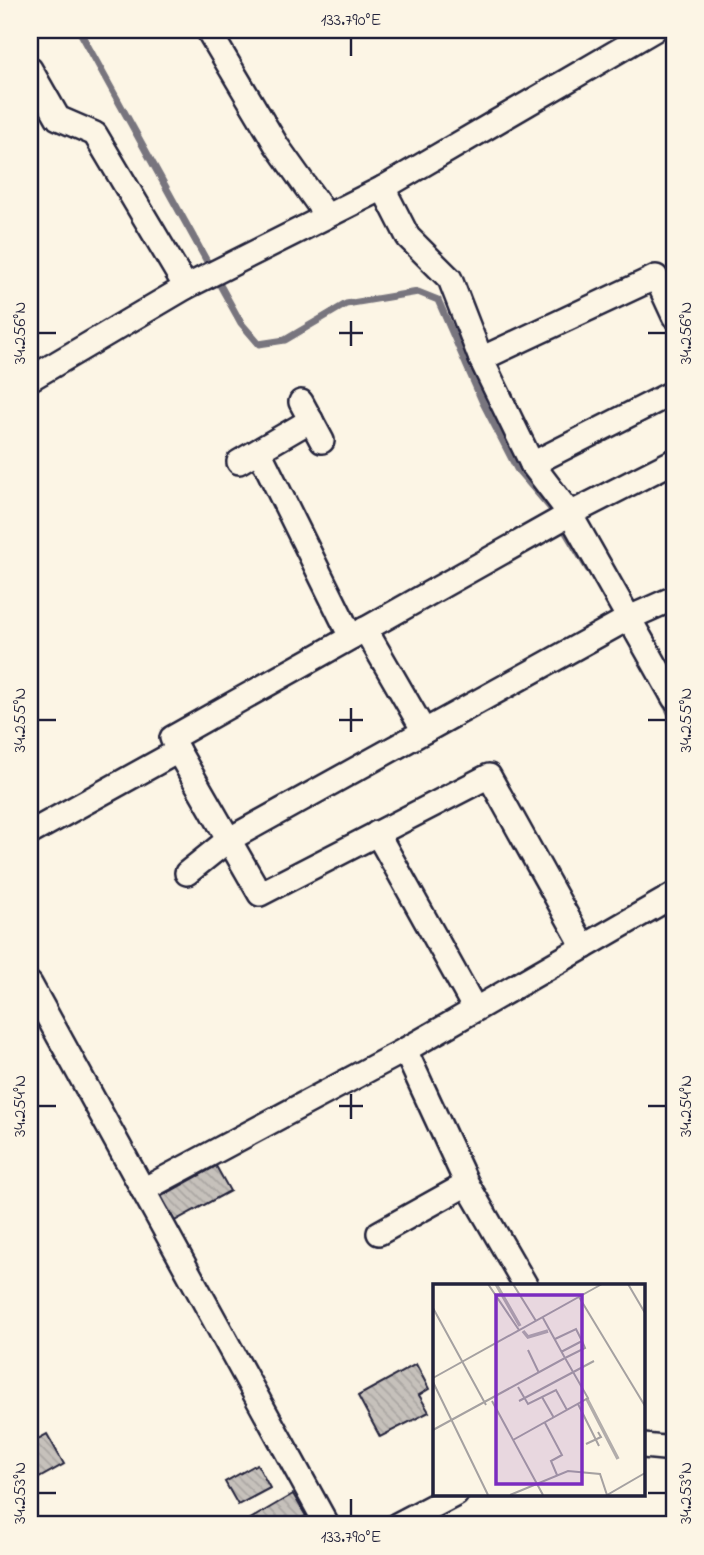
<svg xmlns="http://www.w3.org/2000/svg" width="704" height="1555" font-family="'Indie Flower',sans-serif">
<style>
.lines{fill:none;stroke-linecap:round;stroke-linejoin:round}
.stream{stroke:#78757e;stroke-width:7}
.building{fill:url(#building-back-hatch);stroke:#22223b;stroke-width:2}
.street-casing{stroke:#22223b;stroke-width:28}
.street{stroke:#fcf5e5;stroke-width:23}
.ticks{fill:none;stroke:#22223b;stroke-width:2.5}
.inset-river{fill:none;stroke:#b2adab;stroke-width:3.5}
.inset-road{fill:none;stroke:#a5a1a1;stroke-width:2}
.view{fill:#7b2cbf;fill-opacity:0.15;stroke:#7b2cbf;stroke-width:3.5}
.inset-edge{fill:none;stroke:#22223b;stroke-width:3.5}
.neatline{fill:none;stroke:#22223b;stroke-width:2.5}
.ticks-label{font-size:18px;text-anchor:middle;fill:#22223b}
</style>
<defs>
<pattern id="building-back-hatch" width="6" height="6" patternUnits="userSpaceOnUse" patternTransform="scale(1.75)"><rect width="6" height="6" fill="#c6c1bb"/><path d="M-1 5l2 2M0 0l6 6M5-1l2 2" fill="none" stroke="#aaa6a2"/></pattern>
</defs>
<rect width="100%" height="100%" fill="#fcf5e5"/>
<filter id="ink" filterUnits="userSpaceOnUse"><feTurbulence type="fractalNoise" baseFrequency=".0143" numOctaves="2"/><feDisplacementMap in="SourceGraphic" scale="14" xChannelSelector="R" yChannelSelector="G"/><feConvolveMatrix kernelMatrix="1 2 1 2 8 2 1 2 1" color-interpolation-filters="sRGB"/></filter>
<g filter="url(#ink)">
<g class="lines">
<g class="stream">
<path d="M79,30L241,323L259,344L285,340L346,304L418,292L438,300L483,403L517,469L553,511L588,569"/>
<path d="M662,698L674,720"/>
</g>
</g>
<g class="building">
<path d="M216,1166L230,1191L171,1223L158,1198Z"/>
<path d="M416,1364L429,1389L419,1395L429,1412L380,1437L358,1396Z"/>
<path d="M47,1434L64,1464L30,1483V1443Z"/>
<path d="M257,1464L270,1488L238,1505L225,1482Z"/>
<path d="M293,1494L306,1516L289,1525H250L247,1521Z"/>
</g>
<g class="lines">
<defs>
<g id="street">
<path d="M208,30L277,146L326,215"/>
<path d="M30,69L58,118L95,134L186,287"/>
<path d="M481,359L656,277L674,316"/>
<path d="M30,379L186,287L383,188L654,30"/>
<path d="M301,402L322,441"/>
<path d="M259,451L351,637"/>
<path d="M674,461L570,514L674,698"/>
<path d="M239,462L311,420"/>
<path d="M532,464L674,392"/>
<path d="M365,629L424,731"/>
<path d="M178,751L260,894L489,776L584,947"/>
<path d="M30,833L178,751L172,738L570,514L532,464L481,359L450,279L408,237L383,188"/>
<path d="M377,833L475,1009"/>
<path d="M187,873L228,840L629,618L674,598"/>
<path d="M30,984L327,1525"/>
<path d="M405,1050L467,1184L526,1286"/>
<path d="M143,1190L405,1050L674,895"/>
<path d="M379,1233L467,1184"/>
<path d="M643,1446L674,1449"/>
<path d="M397,1525L456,1494"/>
</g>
</defs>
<use href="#street" class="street-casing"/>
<use href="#street" class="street"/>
</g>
</g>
<path class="ticks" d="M351,38V56M351,321V346M38,333H56M339,333H363M648,333H666M351,708V732M38,720H56M339,720H363M648,720H666M351,1094V1119M38,1106H56M339,1106H363M648,1106H666M38,1493H56M648,1493H666M351,1499V1516"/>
<g transform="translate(433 1284)">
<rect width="212" height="212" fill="#fcf5e5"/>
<path class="inset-river" d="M63,0L87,42M90,47L95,53L115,47M154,115L185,175"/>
<path class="inset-road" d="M55,0L86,46M80,0L103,37M195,0L212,29M146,13L212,122M0,24L53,121M122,55L143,45L149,57M95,66L106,89M0,94L169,0M0,98L55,211M85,103L95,120L123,106L134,126M109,113L121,134M59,117L110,211M86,117L161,77M145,120L166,162M112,139L129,171L118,177L124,191M0,146L132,74L110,34M80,156L155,114L132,74L152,64L149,57L128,68M153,160L168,153L165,148M77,211L135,187L167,190L174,211L212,189"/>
<path class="view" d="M63,11H149V200H63Z"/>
<rect width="212" height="212" class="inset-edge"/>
</g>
<rect width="704" height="1555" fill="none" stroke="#fcf5e5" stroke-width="77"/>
<rect x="38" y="38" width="628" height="1478" class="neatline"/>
<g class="ticks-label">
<text x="351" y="25">133.790°E</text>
<text transform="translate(19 333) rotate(-90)" y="6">34.256°N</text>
<text transform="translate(685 333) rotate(-90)" y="6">34.256°N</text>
<text transform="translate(19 720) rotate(-90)" y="6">34.255°N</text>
<text transform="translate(685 720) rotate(-90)" y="6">34.255°N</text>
<text transform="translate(19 1106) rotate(-90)" y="6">34.254°N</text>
<text transform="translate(685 1106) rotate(-90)" y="6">34.254°N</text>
<text transform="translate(19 1493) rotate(-90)" y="6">34.253°N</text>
<text transform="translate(685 1493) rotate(-90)" y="6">34.253°N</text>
<text x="351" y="1542">133.790°E</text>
</g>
</svg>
